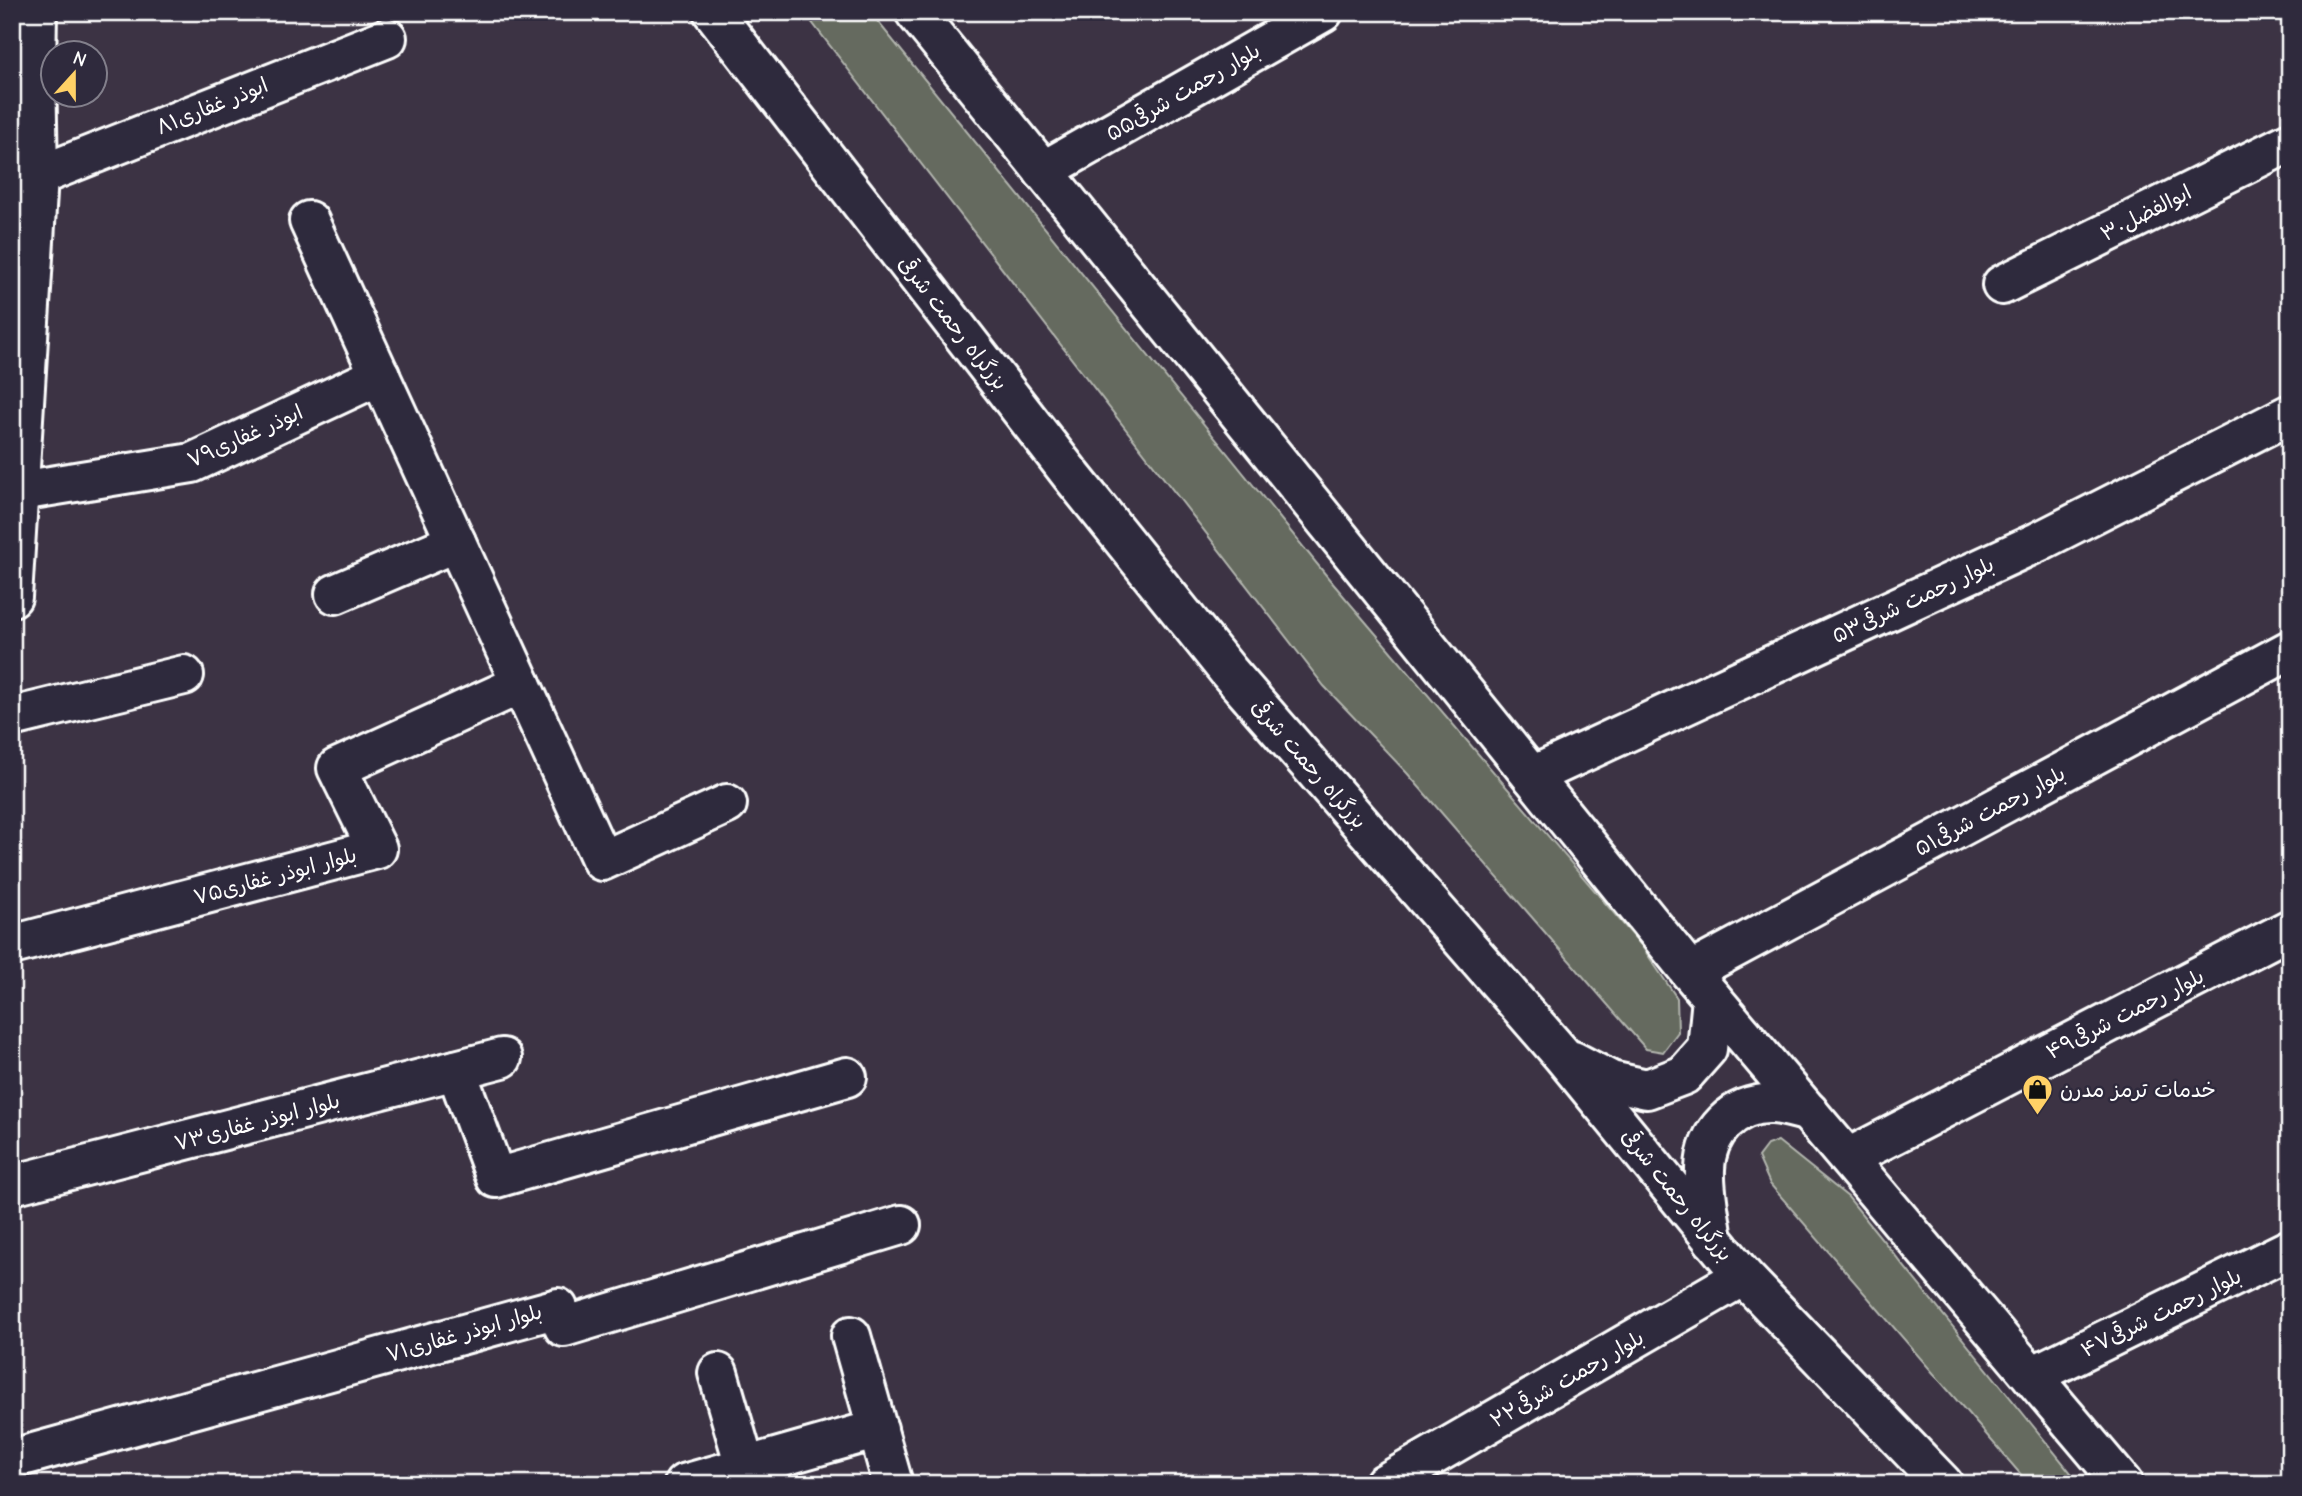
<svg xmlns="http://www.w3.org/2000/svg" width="2302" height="1496" font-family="'Comic Neue','Playpen Sans Arabic',sans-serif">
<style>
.green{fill:#656b5e;stroke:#b2b5ae;stroke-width:2}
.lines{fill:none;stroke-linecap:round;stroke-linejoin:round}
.minor-casing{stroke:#fff;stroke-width:44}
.major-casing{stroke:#fff;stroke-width:44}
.highway-casing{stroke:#fff;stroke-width:44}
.minor{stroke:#2f2a3d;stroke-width:38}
.major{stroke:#2f2a3d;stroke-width:38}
.highway{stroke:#2f2a3d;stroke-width:38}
.labels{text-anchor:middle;stroke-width:5;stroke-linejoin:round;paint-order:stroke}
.street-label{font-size:21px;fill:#fff;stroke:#2f2a3d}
.poi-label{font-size:21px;fill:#fff;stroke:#2f2a3d;text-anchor:start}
</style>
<rect width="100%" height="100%" fill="#3c3344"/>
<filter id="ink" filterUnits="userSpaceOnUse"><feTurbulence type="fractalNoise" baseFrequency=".0143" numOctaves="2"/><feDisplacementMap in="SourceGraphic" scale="14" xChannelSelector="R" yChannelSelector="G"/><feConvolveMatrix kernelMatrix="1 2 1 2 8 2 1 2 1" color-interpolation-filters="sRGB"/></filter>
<g filter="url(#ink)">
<g class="green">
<path d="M804,12H870L1330,580L1641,945L1677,998L1678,1032L1663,1052L1646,1049L1407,773L1324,686Z"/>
<path d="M1778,1141L1848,1197L2080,1484H2029L1770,1184L1758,1157L1767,1145Z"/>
</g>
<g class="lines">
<defs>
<g id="minor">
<path d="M1043,171L1323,12"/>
<path d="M38,176L387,38"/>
<path d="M309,221L602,861L727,804"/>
<path d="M2002,285L2290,142"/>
<path d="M20,491L192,463L380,375"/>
<path d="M335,594L456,542"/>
<path d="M12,717L184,675"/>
<path d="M1532,776L2038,542L2290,414"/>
<path d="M12,945L377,849L337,768L521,684"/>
<path d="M1690,972L2290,650"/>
<path d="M456,1070L496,1178L847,1077"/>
<path d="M1848,1158L2290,929"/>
<path d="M12,1185L502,1058"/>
<path d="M851,1336L893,1484"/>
<path d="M718,1373L745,1466"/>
<path d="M2032,1376L2290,1249"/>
<path d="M12,1459L558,1308L564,1327L901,1225"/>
<path d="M684,1484L878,1429"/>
<path d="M1384,1484L1743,1276"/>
</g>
<path id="major" d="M12,597L38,176L36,68L37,12"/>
<g id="highway">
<path d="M713,12L1071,475L1229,672L1562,1055L1743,1276L1943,1484"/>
<path d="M915,12L1690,972L2123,1484"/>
<path d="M1573,1061L1611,1081L1647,1089L1684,1075L1707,1049L1712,998"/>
<path d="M1713,1240C1710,1217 1704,1192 1705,1169C1706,1132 1734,1103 1771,1104C1783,1104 1797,1109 1809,1112"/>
</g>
</defs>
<use href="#minor" class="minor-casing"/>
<use href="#major" class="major-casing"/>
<use href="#highway" class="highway-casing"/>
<use href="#minor" class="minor"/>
<use href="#major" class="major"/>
<use href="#highway" class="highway"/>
</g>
</g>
<defs>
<symbol id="shop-pin" viewBox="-11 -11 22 30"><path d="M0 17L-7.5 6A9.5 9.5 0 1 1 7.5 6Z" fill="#ffd166" stroke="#2f2a3d"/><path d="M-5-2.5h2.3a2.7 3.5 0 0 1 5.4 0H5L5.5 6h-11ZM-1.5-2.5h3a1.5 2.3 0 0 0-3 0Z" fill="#111"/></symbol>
</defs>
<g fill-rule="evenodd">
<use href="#shop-pin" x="2020" y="1072" width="35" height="47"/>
</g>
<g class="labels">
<g class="street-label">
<text transform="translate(1183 92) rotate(-30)" y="7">بلوار رحمت شرقی۵۵</text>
<text transform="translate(212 106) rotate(-22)" y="7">۸۱ابوذر غفاری</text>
<text transform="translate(2146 213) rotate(-27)" y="7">ابوالفضل۳۰</text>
<text transform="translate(953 323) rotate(52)" y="7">بزرگراه رحمت شرقی</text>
<text transform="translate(245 436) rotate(-24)" y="7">۷۹ابوذر غفاری</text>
<text transform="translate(1913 600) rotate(-25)" y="7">بلوار رحمت شرقی۵۳</text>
<text transform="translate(1309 764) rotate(49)" y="7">بزرگراه رحمت شرقی</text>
<text transform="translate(1990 811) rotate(-28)" y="7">بلوار رحمت شرقی۵۱</text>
<text transform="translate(275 876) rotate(-15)" y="7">بلوار ابوذر غفاری۷۵</text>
<text transform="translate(2125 1014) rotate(-27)" y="7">بلوار رحمت شرقی۴۹</text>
<text transform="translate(257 1122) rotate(-15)" y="7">بلوار ابوذر غفاری۷۳</text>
<text transform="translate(1677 1195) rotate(51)" y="7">بزرگراه رحمت شرقی</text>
<text transform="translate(2161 1313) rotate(-26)" y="7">بلوار رحمت شرقی۴۷</text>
<text transform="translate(464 1333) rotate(-16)" y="7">بلوار ابوذر غفاری۷۱</text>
<text transform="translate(1567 1379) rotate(-30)" y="7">بلوار رحمت شرقی۲۲</text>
</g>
<g class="poi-label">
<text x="2060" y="1097">خدمات ترمز مدرن</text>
</g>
</g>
<rect width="2302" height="1496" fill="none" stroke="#2f2a3d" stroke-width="42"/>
<rect x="21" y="21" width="2260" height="1454" fill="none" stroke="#fff" stroke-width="2.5" filter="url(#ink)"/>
<g transform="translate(74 74) rotate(21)"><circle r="33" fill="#2f2a3d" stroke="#827f8b" stroke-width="2"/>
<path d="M0-5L12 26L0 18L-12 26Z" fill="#ffd166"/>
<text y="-10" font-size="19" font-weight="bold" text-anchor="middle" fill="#ffffff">N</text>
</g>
</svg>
